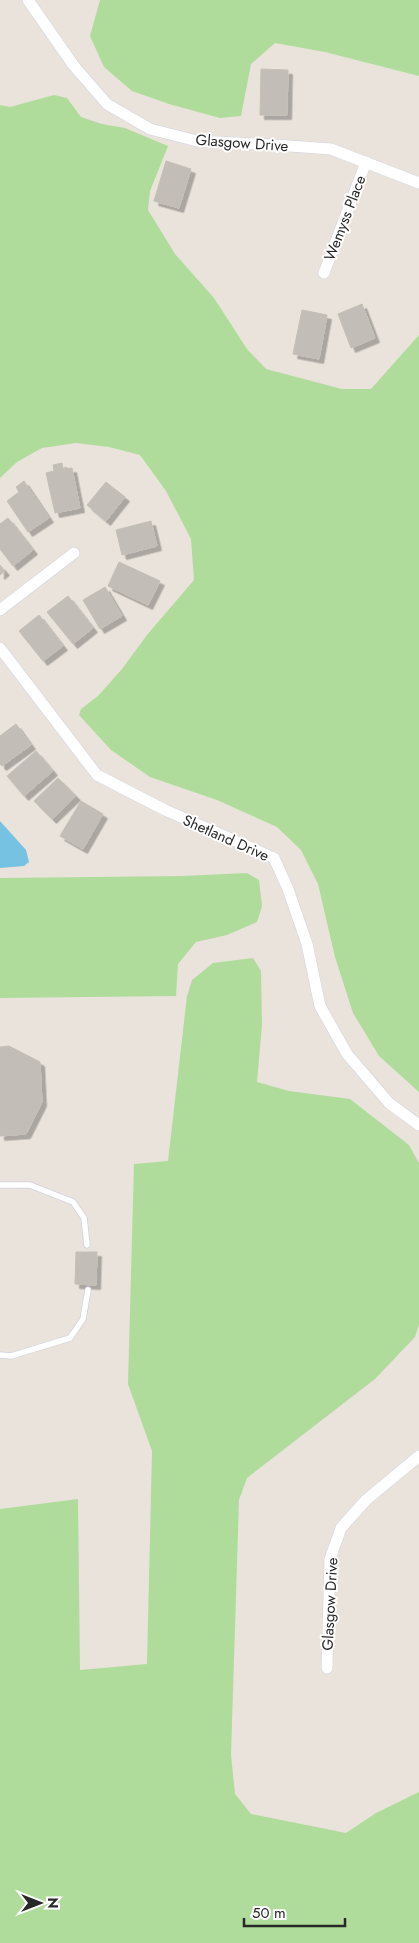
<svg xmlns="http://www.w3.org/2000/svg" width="419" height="1943" font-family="Jost,sans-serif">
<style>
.green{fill:#afdc9b}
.water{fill:#75c2e3}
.building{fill:#c2bdb6;stroke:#c4bfb5;filter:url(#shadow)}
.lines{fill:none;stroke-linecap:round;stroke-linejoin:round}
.service-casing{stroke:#d0d2e0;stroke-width:7}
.minor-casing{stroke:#d0d2e0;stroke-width:12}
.service{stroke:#fff;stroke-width:5.5}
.minor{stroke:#fff;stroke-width:11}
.labels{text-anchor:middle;stroke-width:4;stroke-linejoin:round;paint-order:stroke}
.street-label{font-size:15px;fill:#282828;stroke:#fff}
</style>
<defs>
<filter id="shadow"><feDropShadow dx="4.5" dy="4.5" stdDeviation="0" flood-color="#0004"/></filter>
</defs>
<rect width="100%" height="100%" fill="#e9e3db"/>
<g class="green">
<path d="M100,0H419V76L325,52L275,43L251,64L241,116L220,118L169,104L132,91L104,67L90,36Z"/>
<path d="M54,95L67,98L81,117L102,124L125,128L168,146L150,191L148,210L175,254L214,298L247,349L266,369L342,389H371L419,335V1092L379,1056L353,1013L335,957L318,884L301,850L277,827L217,800L150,777L111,750L79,715L81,709L98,696L122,669L147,635L194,580L191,539L166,491L140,455L109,447L76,443L42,448L17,462L0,478V105L10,107Z"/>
<path d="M247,873L259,880L262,906L257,922L227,935L196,942L178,964L176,996L0,998V878L183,876Z"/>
<path d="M253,958L261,971L262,1025L257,1082L289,1091L350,1099L409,1145L419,1163V1325L415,1337L375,1379L247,1478L239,1500L231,1755L235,1794L251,1814L346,1833L376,1813L419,1792V1943H0V1509L78,1499L80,1670L147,1664L152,1451L128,1384L134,1164L168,1161L187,996L192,980L213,963Z"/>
</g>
<path class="water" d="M0,821L26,850L29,862L24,866L0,868Z"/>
<g class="building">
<path d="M261,69L288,70L287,115H260Z"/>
<path d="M166,161L191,169L179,208L154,201Z"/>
<path d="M362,304L375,338L351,348L338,314Z"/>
<path d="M302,310L327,315L319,359L293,354Z"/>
<path d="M62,463L63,469L72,468L80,508L55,513L46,473L54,471L53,465Z"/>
<path d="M24,481L49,518L28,532L7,501L19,492L16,487Z"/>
<path d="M106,482L125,497L106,521L87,505Z"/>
<path d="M8,518L33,550L13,566L0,549V524Z"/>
<path d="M151,521L157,546L122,555L116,530Z"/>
<path d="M119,562L160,581L148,605L108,586Z"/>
<path d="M0,565L5,571L0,575Z"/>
<path d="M105,587L122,616L100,629L83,600Z"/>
<path d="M68,596L93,628L73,644L47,612Z"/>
<path d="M39,615L63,646L43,661L19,631Z"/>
<path d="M16,724L31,745L2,766L0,764V736Z"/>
<path d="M36,751L53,771L24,796L7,776Z"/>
<path d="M58,778L76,796L52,819L34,801Z"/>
<path d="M81,801L103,814L83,849L60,836Z"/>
<path d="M9,1046L40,1062L42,1102L26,1134L0,1136V1047Z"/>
<path d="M76,1252H97L96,1285L75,1284Z"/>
</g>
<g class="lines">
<defs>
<g id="service">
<path d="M0,1185H30L73,1202L84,1218L87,1245"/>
<path d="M0,1355L11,1356L70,1338L83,1319L88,1290"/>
</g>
<g id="minor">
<path d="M28,0L74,66L107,104L150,129L197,141L276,145L331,149L419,183"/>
<path d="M324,273L366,162"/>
<path d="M0,610L74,553"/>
<path d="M0,648L97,775L165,810L274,858L288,889L307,944L320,1006L347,1054L389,1103L419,1125"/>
<path d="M327,1668L330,1559L341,1528L366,1500L419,1456"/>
</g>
</defs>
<use href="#service" class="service-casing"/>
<use href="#minor" class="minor-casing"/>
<use href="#service" class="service"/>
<use href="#minor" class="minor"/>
</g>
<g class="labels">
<g class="street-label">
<text transform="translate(242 143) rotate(4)" y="5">Glasgow Drive</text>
<text transform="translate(345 218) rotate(-69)" y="5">Wemyss Place</text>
<text transform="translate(226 838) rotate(24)" y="5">Shetland Drive</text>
<text transform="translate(330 1604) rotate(-87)" y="5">Glasgow Drive</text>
</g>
</g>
<g transform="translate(40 1903) rotate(90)" stroke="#ffffff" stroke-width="4" paint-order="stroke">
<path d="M0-4L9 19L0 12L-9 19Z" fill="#282828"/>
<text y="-8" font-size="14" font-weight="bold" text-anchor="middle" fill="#282828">N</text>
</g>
<path d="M244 1918v8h101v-8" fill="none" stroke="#282828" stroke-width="2.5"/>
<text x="252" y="1918" font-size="15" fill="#282828" stroke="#ffffff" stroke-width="4" paint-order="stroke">50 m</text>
</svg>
